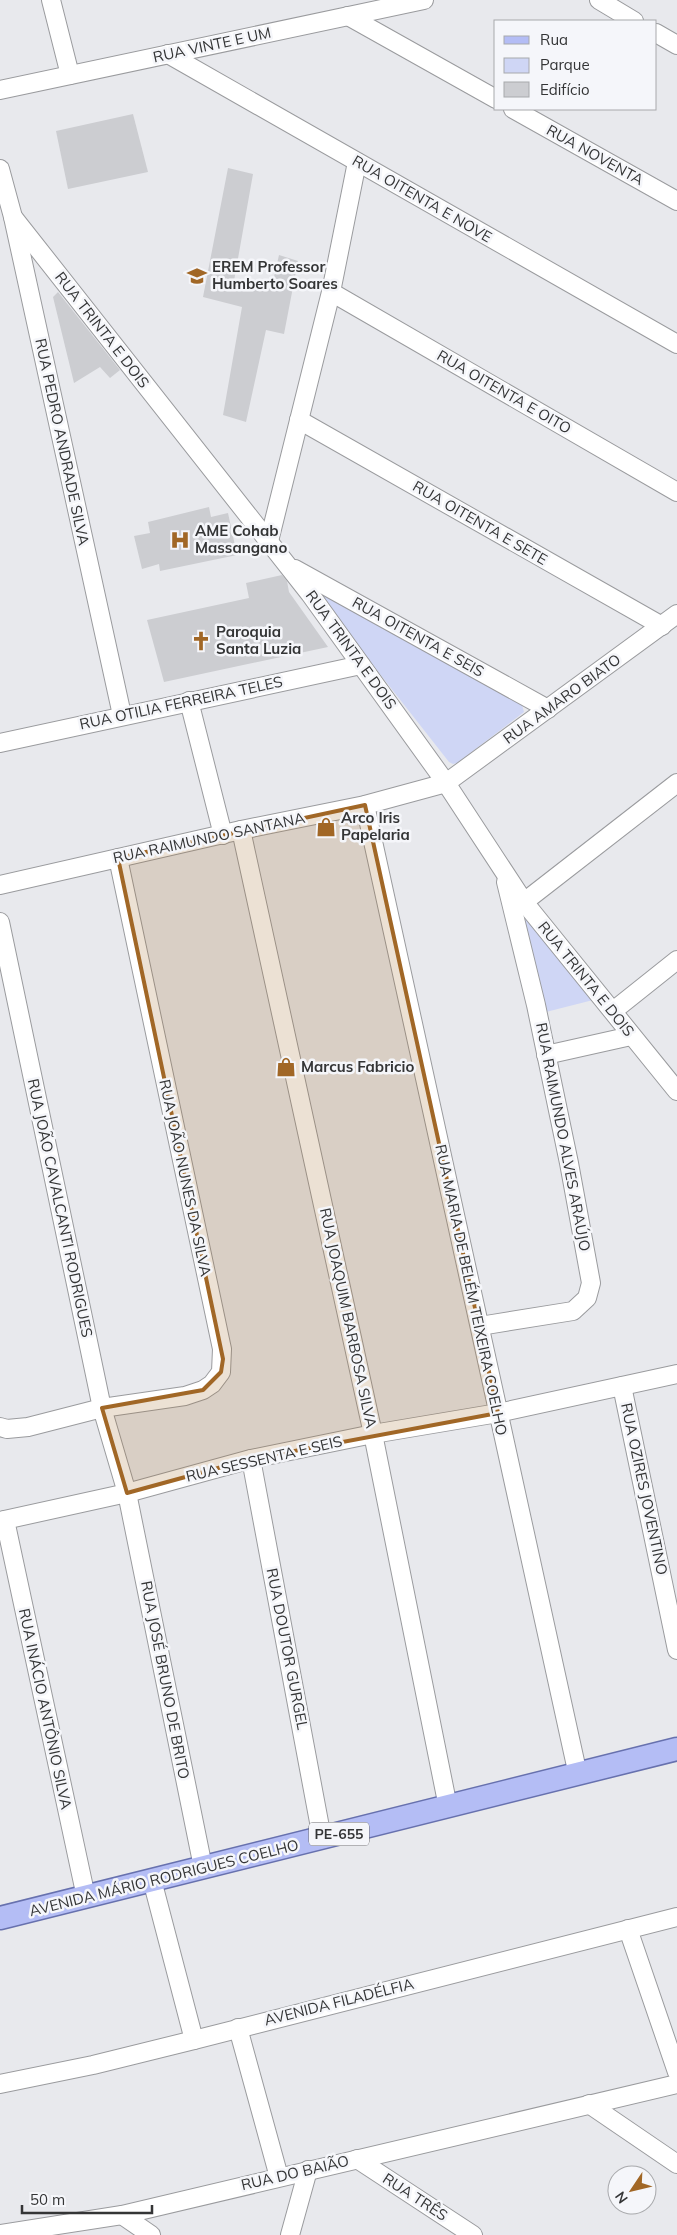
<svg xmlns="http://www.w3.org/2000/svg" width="677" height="2235" font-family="Mulish,sans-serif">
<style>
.green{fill:#cfd6f5}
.building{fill:#cccdd1}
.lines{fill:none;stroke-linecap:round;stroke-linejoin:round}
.minor-casing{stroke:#9a9b9e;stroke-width:20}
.major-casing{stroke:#6771ae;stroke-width:25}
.minor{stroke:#fff;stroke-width:18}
.major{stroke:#b4bdf5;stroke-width:22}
.marked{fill:#a16726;fill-opacity:0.2;stroke:#a16726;stroke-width:4;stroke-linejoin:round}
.labels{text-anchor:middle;stroke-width:5;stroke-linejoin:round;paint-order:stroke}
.shield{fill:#f5f6fa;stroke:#6e6f71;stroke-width:1}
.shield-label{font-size:14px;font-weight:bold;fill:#343536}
.street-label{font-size:15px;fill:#343536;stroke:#f5f6fa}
.poi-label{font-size:15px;font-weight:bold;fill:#343536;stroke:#f5f6fa;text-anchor:start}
</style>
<rect width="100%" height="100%" fill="#e8e9ed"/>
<g class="green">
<path d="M327,594L522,705L524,712L457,763L453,764L449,762L321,599L322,595Z"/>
<path d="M517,902L597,999L542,1013Z"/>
</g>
<g class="building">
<path d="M133,114L148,172L68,189L56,131Z"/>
<path d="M228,168L253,174L234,281L266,287L268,279L274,277L279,255L298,261L284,334L266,330L246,422L223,415L242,307L203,297Z"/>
<path d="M58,292L120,370L110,378L100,367L74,383L53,297Z"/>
<path d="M209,507L211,517L228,513L237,555L160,571L159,564L142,569L134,536L150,533L148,522Z"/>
<path d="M282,575L287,581L289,592L328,647L164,682L147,620L249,598L246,583Z"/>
</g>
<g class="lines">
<defs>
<g id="minor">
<path d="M51,0L70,75"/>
<path d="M599,0L634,21"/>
<path d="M348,16L496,99"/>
<path d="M656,33L677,45"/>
<path d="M168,54L677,344"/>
<path d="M0,90L424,0"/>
<path d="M513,109L677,201"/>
<path d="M0,169L13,217L122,715"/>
<path d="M13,217L310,594L446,783L524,902L677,1091"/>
<path d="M331,292L677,492"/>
<path d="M299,420L662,626"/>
<path d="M269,541L331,292L357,162"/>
<path d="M295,569L548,709"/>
<path d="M189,701L223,835"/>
<path d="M0,743L361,665"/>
<path d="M365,805L578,1775"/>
<path d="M241,830L373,1434L448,1807"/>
<path d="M0,885L241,830L365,805L446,783L677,614"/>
<path d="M524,902L677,783"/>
<path d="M0,922L102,1408L127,1493L203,1867"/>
<path d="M613,1011L677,960"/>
<path d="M546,1055L631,1036"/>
<path d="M480,1326L573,1311L587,1298L591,1283L569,1163L536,1005L506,882"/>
<path d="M622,1386L677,1650"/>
<path d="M0,1427L7,1429L28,1427L102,1408L185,1396L203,1390L212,1384L221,1372L222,1349L118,858"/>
<path d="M251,1459L322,1838"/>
<path d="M5,1520L86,1897"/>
<path d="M0,1521L127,1493L251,1459L373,1434L498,1413L677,1374"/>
<path d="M152,1880L194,2040"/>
<path d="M628,1929L677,2072"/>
<path d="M238,2028L279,2177"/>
<path d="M0,2084L93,2065L194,2040L677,1917"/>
<path d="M589,2104L677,2164"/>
<path d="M357,2159L473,2235"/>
<path d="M122,2215L151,2235"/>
<path d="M0,2234L122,2215L677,2084"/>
<path d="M290,2235L308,2170"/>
</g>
<path id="major" d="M0,1918L677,1749"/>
</defs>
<use href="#minor" class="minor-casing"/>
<use href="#major" class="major-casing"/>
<use href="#minor" class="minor"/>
<use href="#major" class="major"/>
</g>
<path class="marked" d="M365,805L498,1413L251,1459L127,1493L102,1408L203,1390L221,1372L223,1359L118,858Z"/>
<defs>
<symbol id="school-bare" viewBox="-9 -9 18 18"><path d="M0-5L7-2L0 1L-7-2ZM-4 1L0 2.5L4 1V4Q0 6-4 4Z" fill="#a16726" stroke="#f5f6fa" stroke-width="2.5" paint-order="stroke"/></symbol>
<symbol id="hospital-bare" viewBox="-9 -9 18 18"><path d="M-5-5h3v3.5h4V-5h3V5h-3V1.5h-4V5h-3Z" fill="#a16726" stroke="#f5f6fa" stroke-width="2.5" paint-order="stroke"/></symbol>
<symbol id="church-bare" viewBox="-9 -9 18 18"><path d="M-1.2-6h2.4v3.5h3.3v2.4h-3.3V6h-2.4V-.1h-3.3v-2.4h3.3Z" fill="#a16726" stroke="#f5f6fa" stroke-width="2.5" paint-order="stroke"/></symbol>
<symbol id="shop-bare" viewBox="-9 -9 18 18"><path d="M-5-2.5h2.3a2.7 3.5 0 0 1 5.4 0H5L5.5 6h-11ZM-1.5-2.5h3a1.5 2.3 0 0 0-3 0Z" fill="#a16726" stroke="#f5f6fa" stroke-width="2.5" paint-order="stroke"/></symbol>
</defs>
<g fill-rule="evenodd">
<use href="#school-bare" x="183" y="262" width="28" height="28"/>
<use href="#hospital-bare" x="166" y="526" width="28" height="28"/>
<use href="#church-bare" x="187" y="627" width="28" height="28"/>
<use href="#shop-bare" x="312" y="813" width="28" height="28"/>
<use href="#shop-bare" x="272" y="1053" width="28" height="28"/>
</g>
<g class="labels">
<rect class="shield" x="309" y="1822.5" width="60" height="23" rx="4"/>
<g class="shield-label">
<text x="339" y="1839">PE-655</text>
</g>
<g class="street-label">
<text transform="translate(212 45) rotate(-12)" y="5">RUA VINTE E UM</text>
<text transform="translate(595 155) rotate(29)" y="5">RUA NOVENTA</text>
<text transform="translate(422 199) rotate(30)" y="5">RUA OITENTA E NOVE</text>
<text transform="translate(102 330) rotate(52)" y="5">RUA TRINTA E DOIS</text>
<text transform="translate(504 392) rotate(30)" y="5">RUA OITENTA E OITO</text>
<text transform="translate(62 442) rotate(78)" y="5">RUA PEDRO ANDRADE SILVA</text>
<text transform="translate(480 523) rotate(30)" y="5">RUA OITENTA E SETE</text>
<text transform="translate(418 637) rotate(29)" y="5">RUA OITENTA E SEIS</text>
<text transform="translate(351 650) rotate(54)" y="5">RUA TRINTA E DOIS</text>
<text transform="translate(562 699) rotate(-36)" y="5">RUA AMARO BIATO</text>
<text transform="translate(181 703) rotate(-12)" y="5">RUA OTILIA FERREIRA TELES</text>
<text transform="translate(209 838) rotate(-12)" y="5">RUA RAIMUNDO SANTANA</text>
<text transform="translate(586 979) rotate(51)" y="5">RUA TRINTA E DOIS</text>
<text transform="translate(563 1137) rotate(79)" y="5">RUA RAIMUNDO ALVES ARAÚJO</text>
<text transform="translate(185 1178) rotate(78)" y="5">RUA JOÃO NUNES DA SILVA</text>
<text transform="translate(60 1208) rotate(78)" y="5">RUA JOÃO CAVALCANTI RODRIGUES</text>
<text transform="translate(471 1290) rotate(78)" y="5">RUA MARIA DE BELÉM TEIXEIRA COELHO</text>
<text transform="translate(348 1318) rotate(78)" y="5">RUA JOAQUIM BARBOSA SILVA</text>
<text transform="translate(264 1459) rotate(-13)" y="5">RUA SESSENTA E SEIS</text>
<text transform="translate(644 1489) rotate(78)" y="5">RUA OZIRES JOVENTINO</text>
<text transform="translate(287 1649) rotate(79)" y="5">RUA DOUTOR GURGEL</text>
<text transform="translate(165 1680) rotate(79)" y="5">RUA JOSÉ BRUNO DE BRITO</text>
<text transform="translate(45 1709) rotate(78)" y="5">RUA INÁCIO ANTÔNIO SILVA</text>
<text transform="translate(164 1878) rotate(-14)" y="5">AVENIDA MÁRIO RODRIGUES COELHO</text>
<text transform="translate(339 2002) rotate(-14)" y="5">AVENIDA FILADÉLFIA</text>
<text transform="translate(295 2173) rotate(-13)" y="5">RUA DO BAIÃO</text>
<text transform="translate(415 2197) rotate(33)" y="5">RUA TRÊS</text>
</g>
<g class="poi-label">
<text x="212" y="272">EREM Professor<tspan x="212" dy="17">Humberto Soares</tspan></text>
<text x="195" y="536">AME Cohab<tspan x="195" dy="17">Massangano</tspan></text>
<text x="216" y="637">Paroquia<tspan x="216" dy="17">Santa Luzia</tspan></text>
<text x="341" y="823">Arco Iris<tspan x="341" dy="17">Papelaria</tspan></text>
<text x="301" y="1072">Marcus Fabricio</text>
</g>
</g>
<rect x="494" y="20" width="162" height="90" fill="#f5f6fa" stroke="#a8a9ac"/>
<rect x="504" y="36" width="25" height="8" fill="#b4bdf5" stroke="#a8a9ac"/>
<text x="540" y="45" font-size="15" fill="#343536">Rua</text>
<rect x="504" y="58" width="25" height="15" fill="#cfd6f5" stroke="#a8a9ac"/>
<text x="540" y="70" font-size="15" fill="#343536">Parque</text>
<rect x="504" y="82" width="25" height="15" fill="#cccdd1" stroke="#a8a9ac"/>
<text x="540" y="95" font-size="15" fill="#343536">Edifício</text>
<g transform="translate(632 2190) rotate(235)"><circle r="24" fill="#f5f6fa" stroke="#a8a9ac"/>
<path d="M0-4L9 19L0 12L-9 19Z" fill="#a16726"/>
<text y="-8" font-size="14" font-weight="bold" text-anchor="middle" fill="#343536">N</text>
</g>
<path d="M22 2205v8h130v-8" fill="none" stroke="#343536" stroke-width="2.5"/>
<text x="30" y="2205" font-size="15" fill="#343536" stroke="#f5f6fa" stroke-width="4" paint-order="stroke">50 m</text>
</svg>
